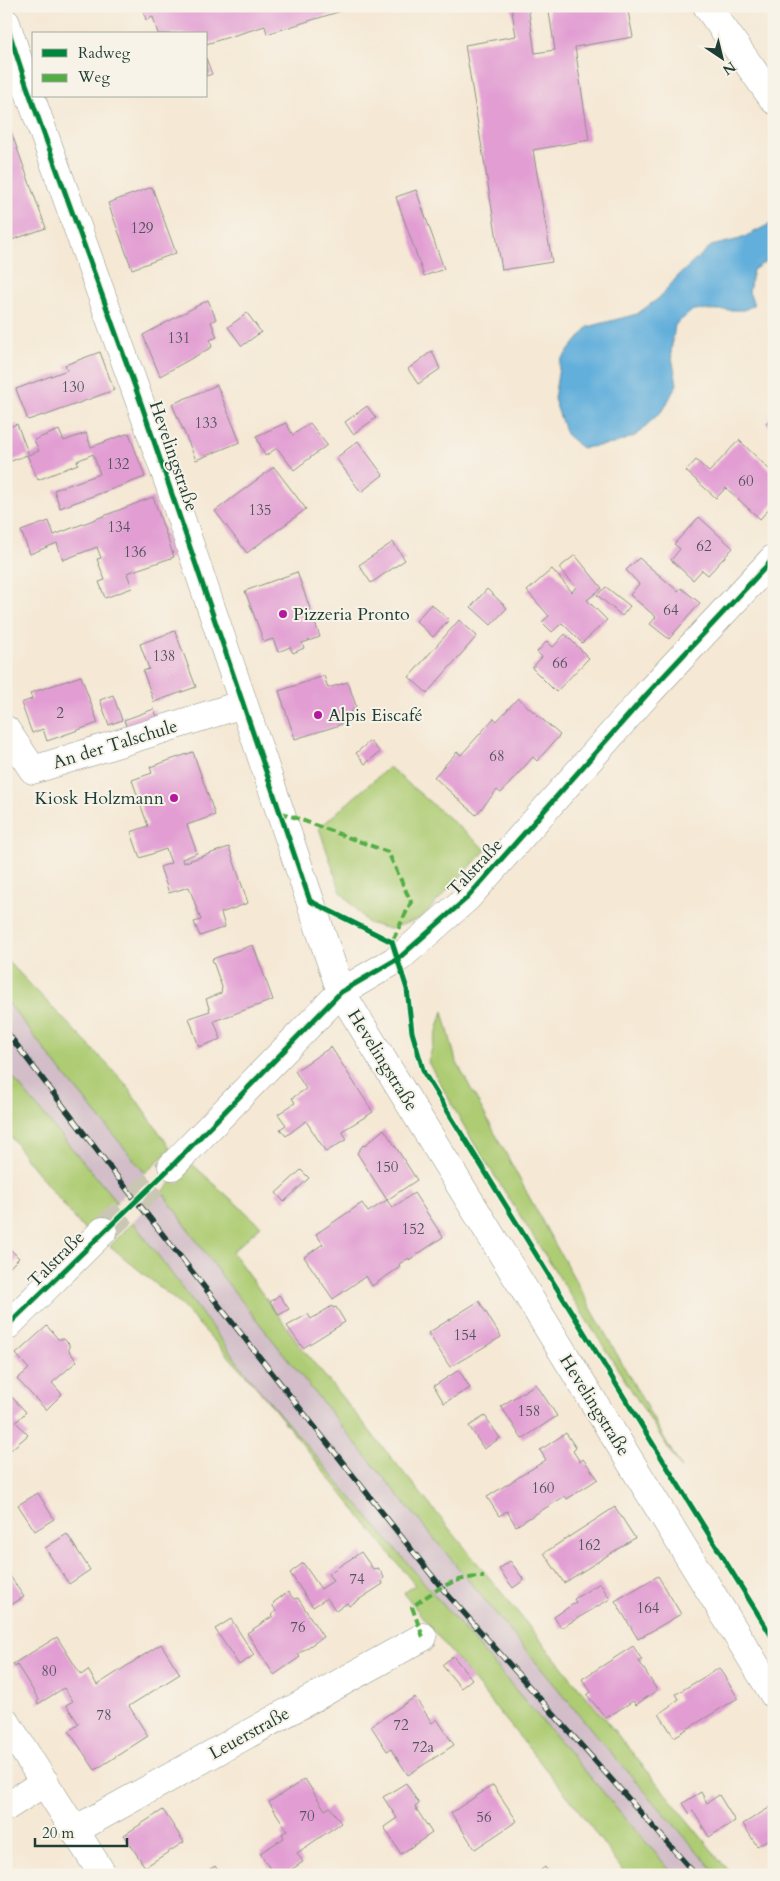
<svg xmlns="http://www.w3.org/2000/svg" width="780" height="1881" font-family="Cardo,serif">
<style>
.industrial{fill:#d2bdc8}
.green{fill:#aecc73;stroke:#668454}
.water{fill:#62afdb;stroke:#407688}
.building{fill:#e29ed3}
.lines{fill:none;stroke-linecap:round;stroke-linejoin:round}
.minor-tunnel{stroke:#cac6b4;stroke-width:28;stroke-dasharray:28 14;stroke-linecap:butt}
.minor-casing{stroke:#8a9284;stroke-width:29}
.minor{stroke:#fff;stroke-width:28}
.rail-casing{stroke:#1f3d34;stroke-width:5.5}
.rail{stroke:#f7f3e8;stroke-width:4;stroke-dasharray:11;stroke-linecap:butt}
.quiet{stroke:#52ad45;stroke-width:4;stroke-dasharray:8 4;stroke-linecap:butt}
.cycleway-casing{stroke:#f7f3e8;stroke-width:8}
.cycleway{stroke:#00873e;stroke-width:5}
.poi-dot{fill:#b5179e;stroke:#f7f3e8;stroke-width:2}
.labels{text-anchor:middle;stroke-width:4;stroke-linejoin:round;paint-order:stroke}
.number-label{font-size:15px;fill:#50555c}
.street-label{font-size:18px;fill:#1f3d34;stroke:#f7f3e8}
.poi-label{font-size:18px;fill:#1f3d34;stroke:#f7f3e8;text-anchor:start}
</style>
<rect width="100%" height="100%" fill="#f7f3e8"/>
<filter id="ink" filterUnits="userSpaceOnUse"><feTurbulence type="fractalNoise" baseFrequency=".02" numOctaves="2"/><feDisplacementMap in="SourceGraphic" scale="10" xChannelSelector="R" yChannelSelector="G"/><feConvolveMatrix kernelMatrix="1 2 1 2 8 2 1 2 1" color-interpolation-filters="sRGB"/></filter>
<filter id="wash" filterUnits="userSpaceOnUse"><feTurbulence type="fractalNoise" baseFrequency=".0096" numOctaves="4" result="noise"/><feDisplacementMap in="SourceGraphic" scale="20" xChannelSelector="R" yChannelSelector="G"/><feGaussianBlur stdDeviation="1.12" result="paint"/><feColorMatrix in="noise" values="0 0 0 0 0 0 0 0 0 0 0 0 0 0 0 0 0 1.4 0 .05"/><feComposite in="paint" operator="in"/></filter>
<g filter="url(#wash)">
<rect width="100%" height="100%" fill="#f5e8d4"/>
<g class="industrial">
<path d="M6,1000L62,1072L145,1173L117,1202L27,1095L6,1069Z"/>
<path d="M162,1192L221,1275L338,1422L600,1740L718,1875H674L255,1385L133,1222Z"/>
</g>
<g class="green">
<path d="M389,767L486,850L421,918L390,929L368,923L341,892L319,828Z"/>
<path d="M6,959L124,1082L171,1149L145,1173L62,1072L6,1000Z"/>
<path d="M443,1011L456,1061L547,1230L681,1468L473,1142L428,1062Z"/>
<path d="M6,1069L27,1095L117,1202L86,1232L27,1160L6,1129Z"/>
<path d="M191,1163L261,1226L232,1252L301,1347L732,1875H718L600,1740L338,1422L221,1275L162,1192Z"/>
<path d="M133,1222L255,1385L674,1875H626L574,1804L423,1618L404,1593L415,1585L255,1385L181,1305L110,1246Z"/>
</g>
<path class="water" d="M774,222V256L753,270L749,292L754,305L744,310H693L675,325L671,352L677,384L664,409L635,436L613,444L582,448L566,434L554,399L560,361L588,327L637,314L659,298L678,276L711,246L740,239Z"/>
<g id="blocks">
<g class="building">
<path d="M142,6H354V7L267,34L265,26L206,44V34H158L153,17L146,20Z"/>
<path d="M511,6H528L535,53L555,50L548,6H627L633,37L575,47L589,140L533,150L552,262L502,270L465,45L516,36Z"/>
<path d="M206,58L212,74L206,76Z"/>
<path d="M6,118L46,228L6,242Z"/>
<path d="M152,187L176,253L132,269L108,203Z"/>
<path d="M416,190L444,269L424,276L396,197Z"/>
<path d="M208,300L216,319L211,322L217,337L210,340L212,347L160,376L143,335Z"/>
<path d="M247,313L261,332L242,346L228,327Z"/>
<path d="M432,351L440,369L418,384L408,369Z"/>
<path d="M100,352L114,390L44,416L43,415L28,420L16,389L67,370L65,365Z"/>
<path d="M217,385L240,442L196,460L172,404Z"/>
<path d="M367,406L376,418L353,434L345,422Z"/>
<path d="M774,414V430L766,423Z"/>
<path d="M286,423L293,435L310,423L327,445L294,470L277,448L265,456L256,436Z"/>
<path d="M17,424L29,455L39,451L34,440L59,430L64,441L86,433L91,447L129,433L145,477L60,508L54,490L100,474L93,454L77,461L78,464L38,480L27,455L6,463V428Z"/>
<path d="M739,440L774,474V503L760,519L726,488L716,498L686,471L696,460L709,472Z"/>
<path d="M358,441L383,475L361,492L336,458Z"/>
<path d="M274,467L306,509L247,553L215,511Z"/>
<path d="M153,497L174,557L127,573L132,588L105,598L99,582L105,580L97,559L101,558L97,547L63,560L57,543L30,554L21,531L49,521L54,535Z"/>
<path d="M699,517L733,548L708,575L702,570L693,580L671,560L680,549L674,544Z"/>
<path d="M393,542L405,560L371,583L359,565Z"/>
<path d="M575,555L602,588L587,600L607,620L582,643L562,623L552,632L542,622L549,616L527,591L552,569L572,592L576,587L559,568Z"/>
<path d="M639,558L678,591L681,588L700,603L669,639L650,624L656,617L630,595L639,584L626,570Z"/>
<path d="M297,572L320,637L302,643L304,648L293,653L290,647L278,652L273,639L264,642L245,591Z"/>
<path d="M606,587L630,606L622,616L597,595Z"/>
<path d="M487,589L507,608L491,625L471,607Z"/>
<path d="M431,604L449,620L433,637L416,621Z"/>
<path d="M459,620L477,636L427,693L409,677Z"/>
<path d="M175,631L196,687L154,702L143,671L149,669L140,644Z"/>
<path d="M565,634L589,658L556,692L532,668L542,657L537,652L547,641L553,647Z"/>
<path d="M81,676L98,723L47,741L43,729L32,733L21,703L32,699L30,693Z"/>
<path d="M324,676L328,688L348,682L356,706L340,725L295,739L279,691Z"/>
<path d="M113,695L122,720L109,725L100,700Z"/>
<path d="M518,698L560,735L537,761L533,757L501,793L497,790L476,815L434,777L457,752L461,755L494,718L497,721Z"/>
<path d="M154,709L160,724L129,735L124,720Z"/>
<path d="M370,741L380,752L365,764L356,753Z"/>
<path d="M193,752L215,815L187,825L197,853L182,859L183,863L229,847L248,903L221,913L225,927L200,936L194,922L201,920L189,887L169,893L160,867L171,863L166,849L140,858L131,832L148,826L132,780L152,773L150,767Z"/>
<path d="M253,945L273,1000L214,1021L221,1039L199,1047L189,1018L210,1011L206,999L221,993L222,987L212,959Z"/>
<path d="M331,1047L373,1112L342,1131L347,1139L326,1152L306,1121L286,1136L280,1129L286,1125L278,1114L295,1103L292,1098L306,1089L295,1071Z"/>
<path d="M384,1129L417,1180L387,1200L357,1153L363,1145L364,1146Z"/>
<path d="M301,1170L309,1178L284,1202L276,1193Z"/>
<path d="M414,1193L443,1237L409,1260V1258L399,1264L400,1267L372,1286L366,1276L333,1299L304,1257L323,1244L316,1234L362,1203L368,1212L387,1200L392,1208Z"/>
<path d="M6,1245L19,1258L6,1271Z"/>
<path d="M279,1295L289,1309L279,1315L270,1302Z"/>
<path d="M479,1301L501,1337L450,1367L428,1333Z"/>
<path d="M332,1306L333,1308L336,1307L345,1322L303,1348L287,1326L308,1314L311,1319Z"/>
<path d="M47,1326L58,1339H64L69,1344V1351L77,1361L52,1383L62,1394L46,1410L17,1379L29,1369L16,1354Z"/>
<path d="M459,1370L470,1388L444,1403L434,1386Z"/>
<path d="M536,1384L557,1416L522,1439L501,1406Z"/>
<path d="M6,1391L26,1412L16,1422L28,1435L6,1454L10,1458L6,1462Z"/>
<path d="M485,1416L500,1438L484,1449L469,1426Z"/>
<path d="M566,1433L576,1448L573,1451L580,1462L583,1459L598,1479L567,1499L565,1496L516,1526L507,1511L499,1516L487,1497L546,1460L540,1450Z"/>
<path d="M38,1493L54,1519L35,1531L18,1505Z"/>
<path d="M615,1507L635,1538L564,1583L544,1553Z"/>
<path d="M67,1534L90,1570L69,1584L45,1548Z"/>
<path d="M361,1552L373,1569L378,1568L384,1577L382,1582L383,1584L349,1606L347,1603L336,1611L327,1598L313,1607L290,1573L303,1563L321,1589L333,1581L328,1574Z"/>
<path d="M510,1561L524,1580L513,1588L499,1569Z"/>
<path d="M6,1570L24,1597L6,1608Z"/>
<path d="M658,1576L681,1614L638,1639L615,1601Z"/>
<path d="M600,1583L610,1599L561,1628L554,1617L576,1602L574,1599Z"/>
<path d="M288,1592L294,1599L298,1598L323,1637L298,1654L300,1657L274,1675L247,1633L273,1616L272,1614L276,1611L273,1606L274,1602Z"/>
<path d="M231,1619L254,1655L239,1665L215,1629Z"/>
<path d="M57,1637L81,1675L88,1670L97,1685L161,1644L180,1674L129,1706L148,1736L95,1770L69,1731L79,1724L66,1705L73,1701L64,1688L38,1704L37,1702L39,1700L17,1665L15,1667L13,1664Z"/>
<path d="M633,1646L642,1660L639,1661L657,1690L636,1705L633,1701L606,1718L587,1695L591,1692L582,1679Z"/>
<path d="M453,1656L472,1679L461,1688L442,1665Z"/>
<path d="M719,1668L738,1698L674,1737L659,1714L679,1699L676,1694Z"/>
<path d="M415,1697L432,1723L437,1719L454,1745L408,1775L391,1749L387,1751L371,1726Z"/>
<path d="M305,1779L325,1810L330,1807L341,1823L297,1853L303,1862L283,1875H274L260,1853L284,1838L282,1834L287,1830L269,1802Z"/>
<path d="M406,1783L419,1804L415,1807L432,1833L401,1854L384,1827L397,1818L383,1797Z"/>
<path d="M493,1785L517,1821L475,1849L451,1813Z"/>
<path d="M701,1792L707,1803L719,1795L735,1821L709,1837L693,1811L690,1814L683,1803Z"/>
<path d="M774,1805V1844L771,1838L757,1846L743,1824Z"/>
<path d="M163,1810L184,1842L145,1867L124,1835Z"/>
<path d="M215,1866L221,1875H199L204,1873Z"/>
<path d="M545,1867L550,1875H534Z"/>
</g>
</g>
</g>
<g filter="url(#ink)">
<use href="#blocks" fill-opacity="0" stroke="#8a9284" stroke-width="1"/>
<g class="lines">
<path class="minor-tunnel" d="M103,1231L172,1166"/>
<defs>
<g id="minor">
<path d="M707,6L774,100"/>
<path d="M6,23L26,84L171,489L341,992L774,1695"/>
<path d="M6,730L33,770L243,704"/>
<path d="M172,1166L341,992L399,958L467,898L649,692L774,558"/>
<path d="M6,1327L103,1231"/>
<path d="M6,1722L103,1875"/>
<path d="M6,1807L45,1782"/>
<path d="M75,1830L423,1637"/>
</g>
</defs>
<use href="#minor" class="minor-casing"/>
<use href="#minor" class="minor"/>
<defs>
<path id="rail" d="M6,1031L115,1174L441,1587L696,1875"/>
</defs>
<use href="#rail" class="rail-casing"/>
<use href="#rail" class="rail"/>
<g class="quiet">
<path d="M280,812L388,852L411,902L392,942"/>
<path d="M423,1637L412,1607C437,1589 452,1577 484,1577"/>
</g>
<defs>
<g id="cycleway">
<path d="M6,23L26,84L142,406L310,901L392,942L407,989L412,1032L424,1073L774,1640"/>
<path d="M6,1327L172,1166L341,992L399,958L467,898L649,692L774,558"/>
</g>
</defs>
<use href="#cycleway" class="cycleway-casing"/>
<use href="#cycleway" class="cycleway"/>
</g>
</g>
<g class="poi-dot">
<circle cx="283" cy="614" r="5"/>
<circle cx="318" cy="715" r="5"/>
<circle cx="174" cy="798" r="5"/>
</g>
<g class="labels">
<g class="number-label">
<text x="142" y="233">129</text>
<text x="179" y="343">131</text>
<text x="73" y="392">130</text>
<text x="206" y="428">133</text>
<text x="118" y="469">132</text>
<text x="746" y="486">60</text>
<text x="260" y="515">135</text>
<text x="119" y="532">134</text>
<text x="704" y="551">62</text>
<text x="135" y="557">136</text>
<text x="671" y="615">64</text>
<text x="164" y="661">138</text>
<text x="560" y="668">66</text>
<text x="60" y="718">2</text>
<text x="497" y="761">68</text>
<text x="387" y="1172">150</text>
<text x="413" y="1234">152</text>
<text x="465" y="1340">154</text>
<text x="529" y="1416">158</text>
<text x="543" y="1493">160</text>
<text x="589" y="1550">162</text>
<text x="357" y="1584">74</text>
<text x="648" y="1613">164</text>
<text x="298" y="1632">76</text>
<text x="49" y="1676">80</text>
<text x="104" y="1720">78</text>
<text x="401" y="1730">72</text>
<text x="423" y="1752">72a</text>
<text x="307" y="1821">70</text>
<text x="484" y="1822">56</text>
</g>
<g class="street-label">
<text transform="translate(174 456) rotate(71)" y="6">Hevelingstraße</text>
<text transform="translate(115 744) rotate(-17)" y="6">An der Talschule</text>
<text transform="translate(475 867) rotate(-47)" y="6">Talstraße</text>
<text transform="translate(383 1060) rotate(58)" y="6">Hevelingstraße</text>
<text transform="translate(56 1259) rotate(-45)" y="6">Talstraße</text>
<text transform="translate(595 1405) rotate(58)" y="6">Hevelingstraße</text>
<text transform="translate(249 1733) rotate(-29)" y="6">Leuerstraße</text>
</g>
<g class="poi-label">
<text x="293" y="620">Pizzeria Pronto</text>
<text x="328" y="721">Alpis Eiscafé</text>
<text x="164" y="804" text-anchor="end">Kiosk Holzmann</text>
</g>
</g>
<rect width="780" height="1881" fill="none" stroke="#f7f3e8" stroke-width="25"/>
<rect x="32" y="32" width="175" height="65" fill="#f7f3e8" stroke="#a1aaa0"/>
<rect x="42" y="49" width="25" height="8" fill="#00873e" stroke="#a1aaa0"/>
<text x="78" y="58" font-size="15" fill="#1f3d34">Radweg</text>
<rect x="42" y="74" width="25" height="8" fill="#52ad45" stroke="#a1aaa0"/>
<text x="78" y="82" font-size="15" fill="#1f3d34">Weg</text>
<g transform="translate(722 58) rotate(145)" stroke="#f7f3e8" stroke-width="4" paint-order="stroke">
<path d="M0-4L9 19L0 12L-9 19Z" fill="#1f3d34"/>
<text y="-8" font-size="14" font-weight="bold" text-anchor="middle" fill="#1f3d34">N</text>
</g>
<path d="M35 1838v8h92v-8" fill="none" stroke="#1f3d34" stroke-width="2.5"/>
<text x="42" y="1838" font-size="15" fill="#1f3d34" stroke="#f7f3e8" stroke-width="4" paint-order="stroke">20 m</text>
</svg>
